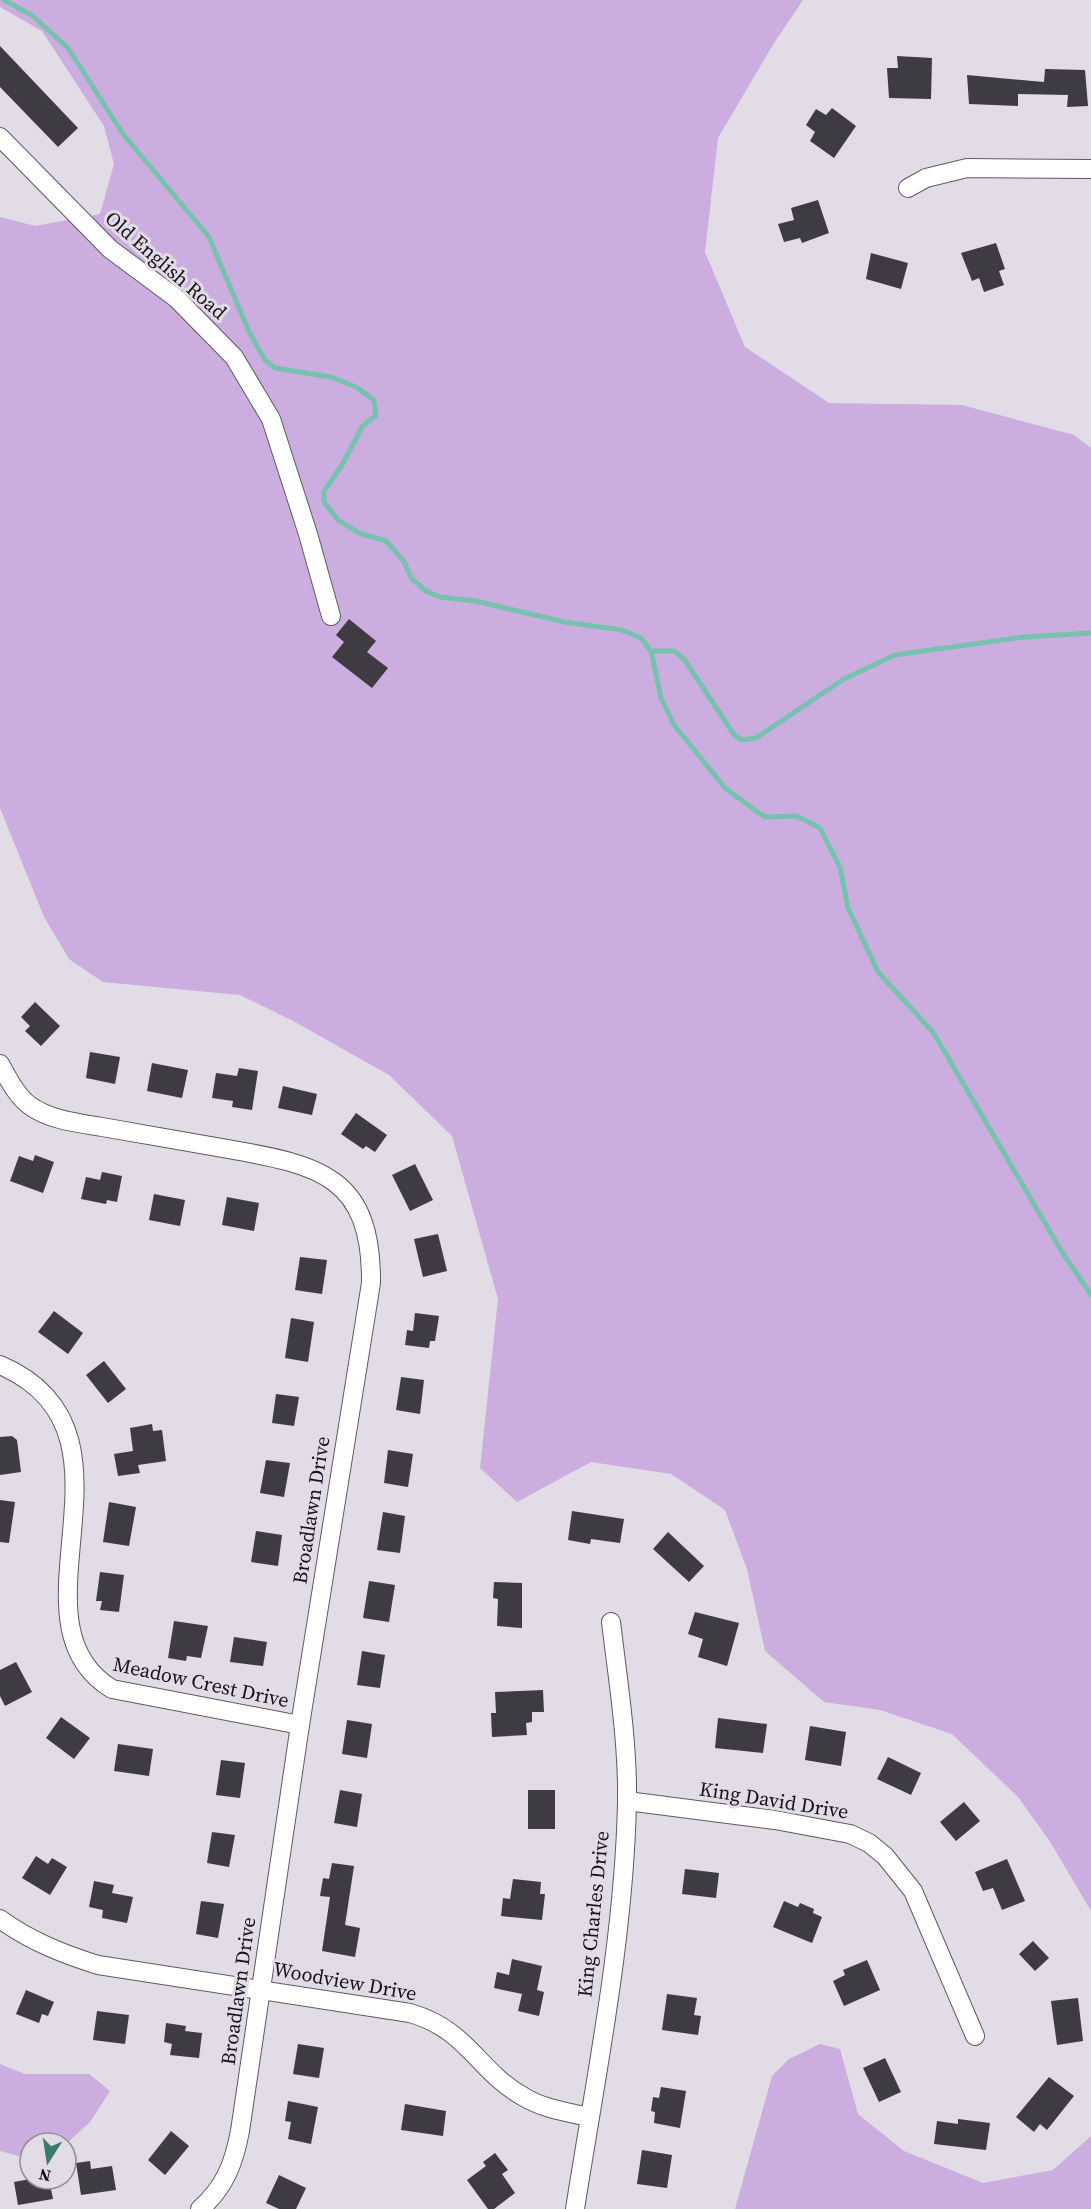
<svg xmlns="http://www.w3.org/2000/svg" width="1091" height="2209" font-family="'Source Serif 4',serif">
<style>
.green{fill:#ccaddf}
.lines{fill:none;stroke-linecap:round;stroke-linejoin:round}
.stream{stroke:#77c2ae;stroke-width:5}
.building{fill:#3f3b42}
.minor-casing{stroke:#5f5a62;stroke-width:20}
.minor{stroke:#fff;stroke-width:18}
.labels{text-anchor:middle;stroke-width:6;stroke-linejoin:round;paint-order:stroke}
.street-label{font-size:20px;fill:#161418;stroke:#e1dce5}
</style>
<rect width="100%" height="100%" fill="#e1dce5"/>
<g class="green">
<path d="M0,0H803L774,43L718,138L705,252L745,347L829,403L962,405L1074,435L1091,448V1911L1049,1840L1018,1797L952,1734L880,1710L824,1702L765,1651L747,1569L725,1510L671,1474L591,1462L517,1502L480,1468L498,1299L452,1136L389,1075L295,1022L240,995L103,982L69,959L44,917L0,808V217L35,226L100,214L114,164L104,126L42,31L0,7Z"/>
<path d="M820,2044L840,2049L858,2114L904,2151L983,2183L1053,2170L1091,2136V2209H735L772,2076L789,2059Z"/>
<path d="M0,2064L25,2074H89L110,2091L90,2122L66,2144L30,2143V2159L0,2151Z"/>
</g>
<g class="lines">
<g class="stream">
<path d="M4,0L33,16L68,48L123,134L209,237L250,334L265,360L275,368L331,377L356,387L374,400L376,415L362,427L342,465L324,491V502L338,520L359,533L386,541L403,560L412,579L426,591L440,597L476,601L564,622L622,630L641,638L651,651L661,698L674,725L726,789L765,817L797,816L820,828L840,867L848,908L878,972L933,1032L1062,1252L1091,1295"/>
<path d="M651,651H674L684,659L735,736L743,740L756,738L844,679L895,655L1024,637L1091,633"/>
</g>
</g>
<g class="building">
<path d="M0,46L78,128L58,147L0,87Z"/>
<path d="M897,56L932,58L931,99L889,98L887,68H898Z"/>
<path d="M1045,69L1085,70L1088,106L1067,107L1068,95L1018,94V106L969,104L967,75L1044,82Z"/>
<path d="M832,108L856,126L834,158L810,141L815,132L806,125L816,109L826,115Z"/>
<path d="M818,200L829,233L802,243L800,238L784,242L778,224L794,220L791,208Z"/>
<path d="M996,243L1005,269L999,271L1004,285L984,292L979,278L972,281L961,253Z"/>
<path d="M871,253L908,263L901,289L866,279Z"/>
<path d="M349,619L376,641L367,652L388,668L372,688L332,657L344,642L336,635Z"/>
<path d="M35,1002L60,1026L41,1046L25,1031L30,1026L21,1017Z"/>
<path d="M90,1052L120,1057L115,1084L86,1078Z"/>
<path d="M152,1063L188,1070L182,1098L147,1091Z"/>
<path d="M239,1068L258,1071L252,1110L232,1107L233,1101L212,1098L216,1073L237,1076Z"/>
<path d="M283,1086L317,1094L312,1115L278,1108Z"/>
<path d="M356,1113L387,1135L375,1152L366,1146L363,1149L341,1134Z"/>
<path d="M35,1155L54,1162L43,1193L10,1181L19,1156L33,1161Z"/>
<path d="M415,1164L433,1200L410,1211L392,1175Z"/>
<path d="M102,1172L122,1176L117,1202L107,1200L106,1204L81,1199L86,1177L100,1180Z"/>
<path d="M154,1194L185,1200L180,1226L149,1220Z"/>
<path d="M227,1197L259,1203L254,1231L222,1225Z"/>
<path d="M438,1234L447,1271L423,1277L414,1239Z"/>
<path d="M300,1257L327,1260L322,1294L295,1290Z"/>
<path d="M54,1311L83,1333L68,1354L38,1332Z"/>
<path d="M415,1313L439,1316L435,1341H430L429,1348L405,1345L407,1330L413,1331Z"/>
<path d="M291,1318L314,1322L308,1362L285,1358Z"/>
<path d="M104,1361L126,1389L108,1403L86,1375Z"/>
<path d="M401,1377L424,1380L420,1414L396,1410Z"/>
<path d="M276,1394L299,1397L294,1426L272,1423Z"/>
<path d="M152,1424L153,1431L162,1430L166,1461L138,1465L140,1473L118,1476L114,1454L133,1451L130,1428Z"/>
<path d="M12,1436L17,1440L21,1472L0,1475V1437Z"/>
<path d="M388,1450L413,1454L408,1487L384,1483Z"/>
<path d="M266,1460L290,1463L284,1497L260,1493Z"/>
<path d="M0,1500L15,1502L9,1543L0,1542Z"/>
<path d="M109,1502L136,1507L129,1546L103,1542Z"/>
<path d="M572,1511L624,1519L620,1543L591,1539L590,1544L568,1540Z"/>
<path d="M383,1512L405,1516L400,1553L377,1550Z"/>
<path d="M256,1531L282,1535L278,1566L251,1562Z"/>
<path d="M668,1532L704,1566L689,1582L653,1549Z"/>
<path d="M100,1572L124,1575L119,1612L100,1610L102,1601H96Z"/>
<path d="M369,1581L395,1585L389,1622L363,1618Z"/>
<path d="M494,1582L522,1583V1628L497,1626L498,1599L493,1598Z"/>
<path d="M695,1612L739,1623L727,1666L698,1657L703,1639L688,1634Z"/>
<path d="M174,1621L208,1626L201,1658L187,1656L186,1661L168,1658Z"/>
<path d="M234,1637L267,1642L263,1666L230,1662Z"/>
<path d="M362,1651L385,1655L380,1688L357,1685Z"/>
<path d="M16,1662L32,1692L5,1706L0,1696V1670Z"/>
<path d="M543,1690L544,1712H532V1722L526,1723L527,1735L492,1737L491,1713H496L495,1692Z"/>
<path d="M61,1717L90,1738L74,1759L46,1738Z"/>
<path d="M718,1718L767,1724L763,1753L715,1748Z"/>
<path d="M347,1720L372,1724L367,1758L342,1754Z"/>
<path d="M810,1726L846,1732L841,1766L805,1760Z"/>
<path d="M118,1744L153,1749L149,1776L114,1771Z"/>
<path d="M888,1757L921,1773L911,1795L877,1779Z"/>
<path d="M221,1760L245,1763L240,1798L216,1795Z"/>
<path d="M340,1790L362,1794L357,1827L334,1823Z"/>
<rect x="528" y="1790" width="27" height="39"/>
<path d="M964,1802L980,1821L956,1841L940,1822Z"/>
<path d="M212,1832L235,1835L229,1867L207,1863Z"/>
<path d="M36,1856L48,1864L52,1858L67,1867L50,1895L22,1878Z"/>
<path d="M1007,1859L1025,1901L1002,1910L993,1888L983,1891L975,1872Z"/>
<path d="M332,1863L354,1866L345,1925L360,1928L355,1957L322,1951L330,1897L320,1896L323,1878L329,1879Z"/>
<path d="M685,1869L719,1873L716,1898L682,1894Z"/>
<path d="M513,1879L541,1882L540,1894H545L542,1920L501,1916L503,1898L510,1899Z"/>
<path d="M94,1881L114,1885L112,1893L133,1897L127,1923L102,1918L103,1910L89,1907Z"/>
<path d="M201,1901L224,1904L218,1938L196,1934Z"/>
<path d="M784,1901L798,1907L800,1903L814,1909L813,1913L822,1917L812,1943L773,1927Z"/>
<path d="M1033,1941L1049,1958L1035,1971L1019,1954Z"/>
<path d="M512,1959L542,1966L537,1990L544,1992L539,2016L518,2011L522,1994L494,1988L497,1972L509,1975Z"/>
<path d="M867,1960L880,1990L844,2006L833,1981L845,1975L843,1970Z"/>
<path d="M26,1990L54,2002L48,2016L42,2014L39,2023L16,2014Z"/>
<path d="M667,1994L697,1998L694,2015L701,2016L698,2035L662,2030Z"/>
<path d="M1078,1998L1083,2041L1057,2045L1051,2001Z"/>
<path d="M97,2011L129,2015L125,2044L93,2040Z"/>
<path d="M166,2023L186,2026L185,2031L202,2033L199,2058L170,2055L172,2044L164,2042Z"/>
<path d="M298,2044L324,2048L319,2078L293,2074Z"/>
<path d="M885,2058L901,2092L879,2102L863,2068Z"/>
<path d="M1049,2077L1074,2096L1047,2130L1040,2124L1034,2132L1016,2117Z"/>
<path d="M661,2087L686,2091L680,2128L654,2123L655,2112L651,2111L653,2097L659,2098Z"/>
<path d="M288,2101L318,2107L311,2144L288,2139L291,2122L285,2121Z"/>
<path d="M405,2104L446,2111L443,2136L401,2130Z"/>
<path d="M958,2119L990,2123L986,2150L934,2144L937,2121L958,2124Z"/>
<path d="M171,2131L189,2146L165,2175L148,2160Z"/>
<path d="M642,2150L672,2155L667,2188L637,2184Z"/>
<path d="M495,2153L508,2170L502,2174L515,2193L494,2209H488L467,2180L486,2166L483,2162Z"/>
<path d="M90,2161L91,2169L112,2166L116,2190L81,2195L76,2163Z"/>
<path d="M279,2175L306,2188L296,2209H279L266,2203Z"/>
<path d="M30,2179H49L53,2199L18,2205L14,2182Z"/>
</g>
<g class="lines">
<defs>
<g id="minor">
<path d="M0,137L110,249L176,298L234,357L271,419L308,534L331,616"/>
<path d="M908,188L926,178L967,168L1091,169"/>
<path d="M0,1064C8,1078 16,1095 29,1105C49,1120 78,1123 102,1127C144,1134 186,1142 228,1149C319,1165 372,1176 371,1283L300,1725L240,2131C234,2163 225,2187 200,2209"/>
<path d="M0,1365C156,1432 0,1621 112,1689L300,1725"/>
<path d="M627,1801L775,1820L850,1834L869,1843L885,1856L913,1891L975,2036"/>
<path d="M0,1919C30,1941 63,1954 98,1965L410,2013C469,2030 477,2071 524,2097C544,2109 567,2112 589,2117"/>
<path d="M575,2209C596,2075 624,1939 627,1803C628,1742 618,1681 611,1622"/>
</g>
</defs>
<use href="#minor" class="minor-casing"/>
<use href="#minor" class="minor"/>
</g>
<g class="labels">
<g class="street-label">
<text transform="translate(166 265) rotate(41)" y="7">Old English Road</text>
<text transform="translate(311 1510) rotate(-81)" y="7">Broadlawn Drive</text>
<text transform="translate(201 1682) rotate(12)" y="7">Meadow Crest Drive</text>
<text transform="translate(774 1800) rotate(9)" y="7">King David Drive</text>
<text transform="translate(593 1914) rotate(-84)" y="7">King Charles Drive</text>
<text transform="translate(345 1981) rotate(10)" y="7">Woodview Drive</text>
<text transform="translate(238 1991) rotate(-82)" y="7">Broadlawn Drive</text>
</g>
</g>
<g transform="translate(48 2161) rotate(192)"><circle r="28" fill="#e1dce5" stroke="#908c93" stroke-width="1.5"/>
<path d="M0-4.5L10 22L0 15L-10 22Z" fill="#3b7b6b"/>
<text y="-9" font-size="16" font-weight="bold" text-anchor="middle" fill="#161418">N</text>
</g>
</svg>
